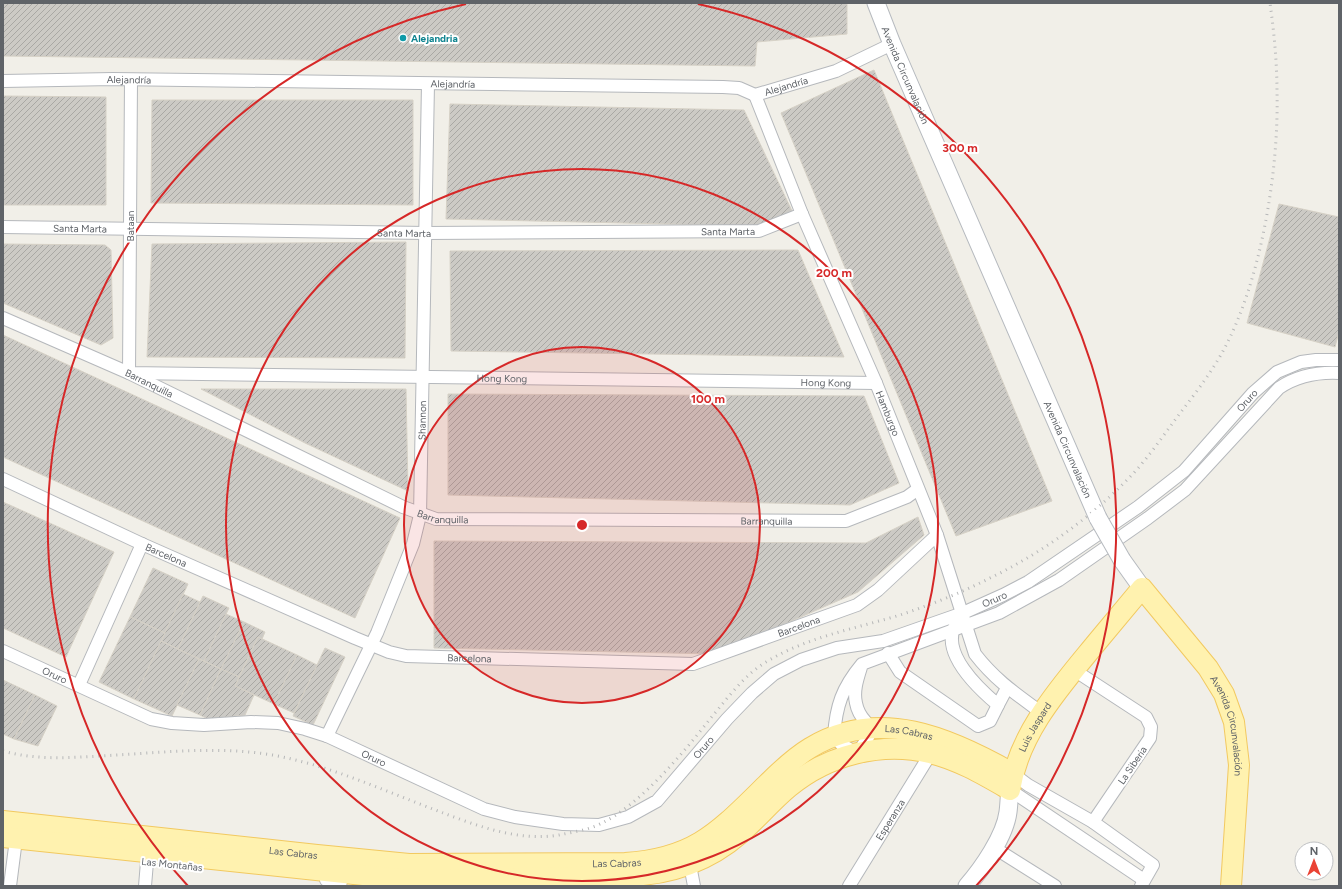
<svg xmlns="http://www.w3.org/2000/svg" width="1342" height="889" font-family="Figtree,sans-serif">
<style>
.building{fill:url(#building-hatch);stroke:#d6d1c6}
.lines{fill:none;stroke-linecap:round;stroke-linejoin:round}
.street-casing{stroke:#b5b8bc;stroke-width:14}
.secondary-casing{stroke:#b6babf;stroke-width:19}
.primary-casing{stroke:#f2c960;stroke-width:22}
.street{stroke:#fff;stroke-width:12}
.secondary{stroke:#fff;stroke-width:17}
.primary{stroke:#fff2af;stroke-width:20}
.rail{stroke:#b6b7b8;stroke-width:3;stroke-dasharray:1 5;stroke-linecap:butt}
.secondary-bridge-casing{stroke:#b6babf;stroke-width:19;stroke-linecap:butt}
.secondary-bridge{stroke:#fff;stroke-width:17}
.ring{fill:none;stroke:#d62828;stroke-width:2}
.culture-dot{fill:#0f9aa8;stroke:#fff;stroke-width:1.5}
.labels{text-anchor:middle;stroke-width:4;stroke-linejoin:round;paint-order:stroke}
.culture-label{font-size:10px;font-weight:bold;fill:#0d838f;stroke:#fff;text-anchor:start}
.street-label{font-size:10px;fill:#5f6368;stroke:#fff}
.centre{fill:#d62828;stroke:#fff;stroke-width:2}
.ring-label{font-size:12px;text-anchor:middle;font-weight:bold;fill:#d62828;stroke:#fff;stroke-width:4;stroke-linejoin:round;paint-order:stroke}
</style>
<defs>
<pattern id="building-hatch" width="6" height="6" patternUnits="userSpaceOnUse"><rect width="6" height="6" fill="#cccac5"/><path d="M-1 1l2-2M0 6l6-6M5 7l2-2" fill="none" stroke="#a9a8a4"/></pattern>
</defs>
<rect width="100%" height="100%" fill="#f1efe8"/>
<g class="building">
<path d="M3,3H847V34L757,42L755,66L3,56Z"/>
<path d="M874,70L1052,501L956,536L781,113Z"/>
<path d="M3,96L106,97V205H3Z"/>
<path d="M152,100H413V205L151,203Z"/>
<path d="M450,104L744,110L792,211L758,226L446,219Z"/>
<path d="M1279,204L1339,217V332L1335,347L1247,323Z"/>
<path d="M406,242L405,358L147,357L152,244Z"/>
<path d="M3,244L105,245L111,250L113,338L101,345L3,303Z"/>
<path d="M798,250L844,357L451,351L450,251Z"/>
<path d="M3,335L400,518L355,618L3,457Z"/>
<path d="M201,389H406L408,491L305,443Z"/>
<path d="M448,394L864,396L899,483L850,505L448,495Z"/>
<path d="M3,502L114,552L66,657L3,628Z"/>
<path d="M918,517L924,535L858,592L716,654L434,648V541L866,543Z"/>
<path d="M153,568L188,584L165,633L130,617Z"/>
<path d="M183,594L200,602L178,649L161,641Z"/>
<path d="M203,596L229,608L204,661L178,649Z"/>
<path d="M226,614L244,622L221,669L204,661Z"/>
<path d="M130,617L165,633L134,699L99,682Z"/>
<path d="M244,622L265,632L262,639L258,637L239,677L221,669Z"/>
<path d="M258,637L297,655L274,704L235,686Z"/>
<path d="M161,641L199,659L172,716L134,699Z"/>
<path d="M325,648L345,657L313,725L293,716Z"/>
<path d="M297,655L317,665L294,713L274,704Z"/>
<path d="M199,659L221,669L200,715L177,705Z"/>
<path d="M221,669L239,677L235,686L254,695L245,715L208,719L200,715Z"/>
<path d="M3,680L35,695L14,739L3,734Z"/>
<path d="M35,695L57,706L38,746L14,739Z"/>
</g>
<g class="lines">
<defs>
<g id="street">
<path id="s1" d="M131,80L129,373L876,383"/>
<path id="s2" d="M3,81L113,79L723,87L739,88L755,95L836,71L892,44"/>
<path id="s3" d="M755,95L802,214L876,383L937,535L975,654C995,680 1016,694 1042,713"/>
<path id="s4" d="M3,227L426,233L759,231L802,214"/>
<path id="s5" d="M3,318L129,373L403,507L436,519L846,521L907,497L918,489"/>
<path id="s6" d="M3,479L142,544L355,638L389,652L406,656L693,664L857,605L878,590L937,535"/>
<path d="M956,624C939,652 979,689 998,705L1007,688"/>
<path id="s7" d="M3,651L151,719L172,723L204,725L251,722L278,723L305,729L327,736L484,809L515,817L563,824L599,825L628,817L657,801L727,719L752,693L774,674L801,660L837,648L883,641L963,613L1003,595L1028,582L1138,507L1184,471L1253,393L1277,372L1301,362L1316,360H1339"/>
<path d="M888,653L900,672L978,726L990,721L998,705"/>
<path d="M862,664C858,677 853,690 856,703C861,731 885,718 857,753L842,745L834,736C836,706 842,688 862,664L999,613L1059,580L1148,518L1185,490L1279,388C1297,376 1318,372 1339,373"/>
<path d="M1074,670L1146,717L1151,727L1150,738L1093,822"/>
<path d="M79,685L142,544"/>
<path id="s8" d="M327,736L377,633L413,544L420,515L428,84"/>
<path d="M1012,773L1028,785L1093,822L1153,865L1141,886"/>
<path d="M1010,790L1144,880"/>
<path d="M993,847L1055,886"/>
<path d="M690,865L694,886"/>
<path d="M326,880L341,881L340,886"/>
<path d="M10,886L15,847"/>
<path d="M145,886L147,862"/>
<path id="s9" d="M849,886L931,753"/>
</g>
<g id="secondary">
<path id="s10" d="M876,3L892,44L1098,518"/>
<path d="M1122,560L1142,588"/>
<path d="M967,886C982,869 1005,836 1008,812C1009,805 1009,797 1010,790"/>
</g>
<g id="primary">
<path id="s11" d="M3,821L317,855L409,864L625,863C695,859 719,831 766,785C779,772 795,757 810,748C879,706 950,738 1012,773"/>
<path id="s12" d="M3,837L410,880L627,876C670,875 709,861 741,833C757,819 772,801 789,787C828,755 881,741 930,753C959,760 984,775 1010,790C1019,732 1061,686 1097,642C1112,624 1127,606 1142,588L1208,668L1224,694L1234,722L1239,765L1231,886"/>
</g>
</defs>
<use href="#street" class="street-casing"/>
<use href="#secondary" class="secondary-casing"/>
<use href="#primary" class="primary-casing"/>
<use href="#street" class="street"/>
<use href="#secondary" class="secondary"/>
<use href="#primary" class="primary"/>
<path class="rail" d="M3,751C35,760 67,758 100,756C159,753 220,745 278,756C333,767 385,791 438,811C475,825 518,842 559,835C573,832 589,830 602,823C641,804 683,753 710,719C727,699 743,676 766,662C807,637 854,629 900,615C930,605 961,593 990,578C1040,554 1089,519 1127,480C1144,463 1158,443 1172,424C1189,401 1209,377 1223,351C1261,282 1279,170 1277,92C1277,62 1274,32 1270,3"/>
<defs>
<path id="secondary-bridge" d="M1098,518L1122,560"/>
</defs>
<use href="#secondary-bridge" class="secondary-bridge-casing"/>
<use href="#secondary-bridge" class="secondary-bridge"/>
</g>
<circle cx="582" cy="525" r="178" fill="#d62828" fill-opacity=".12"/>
<g class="ring">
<circle cx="582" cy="525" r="178"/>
<circle cx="582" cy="525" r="356"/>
<path d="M188 886A534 534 0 0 1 466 4M698 4A534 534 0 0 1 976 886"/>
</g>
<circle class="culture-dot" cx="403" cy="38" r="4"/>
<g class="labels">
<g class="culture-label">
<text x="411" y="42">Alejandria</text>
</g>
<g class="street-label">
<text dy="4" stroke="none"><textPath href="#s10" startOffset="78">Avenida Circunvalación</textPath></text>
<text dy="4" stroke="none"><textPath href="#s2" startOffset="126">Alejandría</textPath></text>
<text dy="4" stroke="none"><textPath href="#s2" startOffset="450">Alejandría</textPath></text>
<text dy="4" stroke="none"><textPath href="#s2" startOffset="786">Alejandría</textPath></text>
<text transform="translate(130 226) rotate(-90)" y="4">Bataan</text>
<text dy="4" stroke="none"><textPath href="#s4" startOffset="77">Santa Marta</textPath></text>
<text dy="4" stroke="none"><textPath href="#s4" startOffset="725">Santa Marta</textPath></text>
<text dy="4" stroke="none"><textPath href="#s4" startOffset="401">Santa Marta</textPath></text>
<text dy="4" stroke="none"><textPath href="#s1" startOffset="666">Hong Kong</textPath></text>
<text dy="4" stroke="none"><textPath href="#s1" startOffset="990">Hong Kong</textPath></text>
<text dy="4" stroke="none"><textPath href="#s5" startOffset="160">Barranquilla</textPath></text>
<text dy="4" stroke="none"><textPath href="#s7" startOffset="1425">Oruro</textPath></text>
<text dy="4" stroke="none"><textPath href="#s3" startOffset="345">Hamburgo</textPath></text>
<text dy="4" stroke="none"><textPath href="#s8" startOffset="335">Shannon</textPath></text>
<text dy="4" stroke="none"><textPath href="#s10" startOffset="486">Avenida Circunvalación</textPath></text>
<text dy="4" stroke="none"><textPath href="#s5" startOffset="484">Barranquilla</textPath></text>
<text dy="4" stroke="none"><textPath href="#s5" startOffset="808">Barranquilla</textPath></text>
<text dy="4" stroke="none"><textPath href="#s6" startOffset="180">Barcelona</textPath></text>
<text dy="4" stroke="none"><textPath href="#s7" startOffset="1101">Oruro</textPath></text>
<text dy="4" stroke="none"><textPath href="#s6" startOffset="840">Barcelona</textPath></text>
<text dy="4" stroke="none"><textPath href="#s6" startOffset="504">Barcelona</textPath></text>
<text dy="4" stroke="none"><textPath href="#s7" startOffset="57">Oruro</textPath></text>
<text dy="4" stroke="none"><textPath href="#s12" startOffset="1466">Avenida Circunvalación</textPath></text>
<text dy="4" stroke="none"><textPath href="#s12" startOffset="1124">Luis Jaspard</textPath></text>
<text dy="4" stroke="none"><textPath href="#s11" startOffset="951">Las Cabras</textPath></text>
<text dy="4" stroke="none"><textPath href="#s7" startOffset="765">Oruro</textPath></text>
<text dy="4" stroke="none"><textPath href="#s7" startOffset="393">Oruro</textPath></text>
<text transform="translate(1132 765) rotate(-56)" y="4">La Siberia</text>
<text dy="4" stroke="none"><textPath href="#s9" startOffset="78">Esperanza</textPath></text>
<text dy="4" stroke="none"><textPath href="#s11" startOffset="292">Las Cabras</textPath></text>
<text dy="4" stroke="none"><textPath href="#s11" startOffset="616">Las Cabras</textPath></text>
<text transform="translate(172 864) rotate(6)" y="4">Las Montañas</text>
</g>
</g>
<circle cx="582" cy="525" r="6" class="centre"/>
<g class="ring-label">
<text x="960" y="152">300 m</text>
<text x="834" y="277">200 m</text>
<text x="708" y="403">100 m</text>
</g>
<rect width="1342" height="889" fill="none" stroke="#5f6368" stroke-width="8"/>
<g transform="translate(1314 861)"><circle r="19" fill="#ffffff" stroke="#bfc1c3"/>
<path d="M0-3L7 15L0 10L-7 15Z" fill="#ea4335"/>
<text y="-6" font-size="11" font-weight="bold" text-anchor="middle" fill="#5f6368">N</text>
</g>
</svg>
